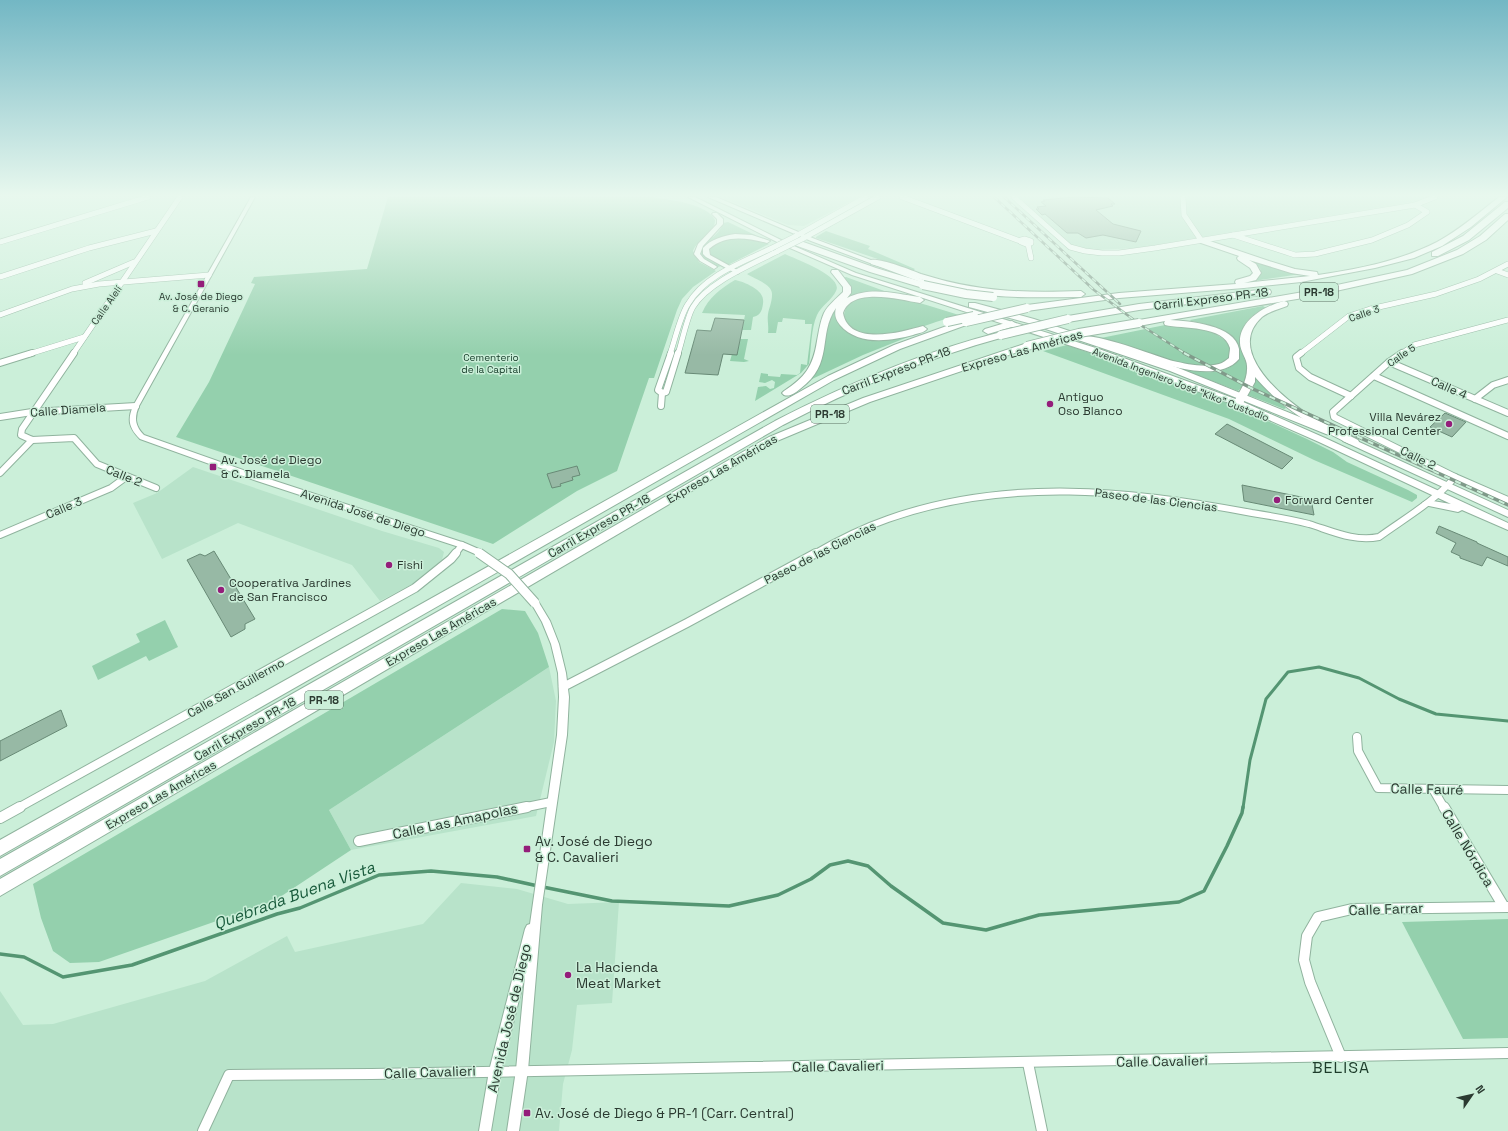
<svg xmlns="http://www.w3.org/2000/svg" width="1508" height="1131" font-family="'Space Grotesk',sans-serif">
<style>
.built{fill:#b8e3ca}
.green{fill:#94d0ad}
.lines{fill:none;stroke-linecap:round;stroke-linejoin:round}
.stream-far1{stroke:#549572;stroke-width:3}
.stream{stroke:#549572;stroke-width:3.5}
.building{fill:#97b9a5;stroke:#688a76}
.minor-far3-casing{stroke:#90b39e;stroke-width:6}
.minor-far2-casing{stroke:#90b39e;stroke-width:8}
.minor-far1-casing{stroke:#90b39e;stroke-width:10}
.minor-casing{stroke:#90b39e;stroke-width:12}
.tertiary-casing{stroke:#90b39e;stroke-width:2}
.secondary-casing{stroke:#90b39e;stroke-width:2}
.motorway-casing{stroke:#90b39e;stroke-width:2}
.minor-far3{stroke:#fff;stroke-width:5}
.minor-far2{stroke:#fff;stroke-width:6}
.minor-far1{stroke:#fff;stroke-width:8}
.minor{stroke:#fff;stroke-width:10}
.tertiary{fill:#fff;fill-rule:evenodd}
.secondary{fill:#fff;fill-rule:evenodd}
.motorway{fill:#fff;fill-rule:evenodd}
.rail-far1-casing{stroke:#809a8a;stroke-width:2.5}
.rail-casing{stroke:#809a8a;stroke-width:3.5}
.rail-far1{stroke:#cbefd9;stroke-width:1.5;stroke-dasharray:5;stroke-linecap:butt}
.rail{stroke:#cbefd9;stroke-width:2;stroke-dasharray:6;stroke-linecap:butt}
.minor-bridge-casing{stroke:#90b39e;stroke-width:6;stroke-linecap:butt}
.tertiary-bridge-far1-casing{stroke:#90b39e;stroke-width:8;stroke-linecap:butt}
.tertiary-bridge-casing{stroke:#90b39e;stroke-width:11;stroke-linecap:butt}
.motorway-bridge-casing{stroke:#90b39e;stroke-width:10;stroke-linecap:butt}
.minor-bridge{stroke:#fff;stroke-width:5}
.tertiary-bridge-far1{stroke:#fff;stroke-width:7}
.tertiary-bridge{stroke:#fff;stroke-width:9}
.motorway-bridge{stroke:#fff;stroke-width:8}
.poi-dot{fill:#941d7a;stroke:#cbefd9;stroke-width:1.5}
.labels{text-anchor:middle;stroke-width:3;stroke-linejoin:round;paint-order:stroke}
.far-poi-label{font-size:10px;fill:#2b3a31;stroke:#cbefd9}
.far-street-label{font-size:10px;fill:#2b3a31;stroke:#cbefd9}
.far-park-label{font-size:10px;fill:#143a27;stroke:#cbefd9}
.shield{fill:#cbefd9;stroke:#5b7063;stroke-width:1}
.shield-label{font-size:11px;font-weight:bold;fill:#2b3a31}
.street-label{font-size:12px;fill:#2b3a31;stroke:#cbefd9}
.poi-label{font-size:12px;fill:#2b3a31;stroke:#cbefd9;text-anchor:start}
.near-street-label{font-size:14px;fill:#2b3a31;stroke:#cbefd9}
.near-poi-label{font-size:14px;fill:#2b3a31;stroke:#cbefd9;text-anchor:start}
.near-water-label{font-size:16px;font-style:italic;fill:#195b3c;stroke:#cbefd9}
.near-neighbourhood-label{font-size:16px;letter-spacing:1px;fill:#1d3c2b;stroke:#cbefd9}
</style>
<rect width="100%" height="100%" fill="#cbefd9"/>
<g class="built">
<path d="M721,197H859L804,226L788,225Z"/>
<path d="M1019,197H1429L1423,200L1137,248L1096,250L1076,249Z"/>
<path d="M193,467L382,531L439,548L444,552L442,560L422,579L380,601L352,565L238,523L162,559L133,503L157,493Z"/>
<path d="M549,667L556,701L554,742L536,816L351,850L329,810Z"/>
<path d="M461,883L517,889L568,904L619,902L612,1003L577,1005L572,1050L563,1084L559,1131H0V991L23,1025L53,1024L205,981L287,936L295,952L423,924Z"/>
</g>
<g class="green">
<path d="M388,197H651C668,200 707,203 715,220C716,231 697,240 693,251L699,262L716,271L693,287L682,299L677,310L654,378H649L617,471L577,491L493,544L176,437L209,382L255,284L251,283L254,277L367,269Z"/>
<path d="M728,222L755,235H727L707,244L703,251L709,260L721,266L718,267C677,246 718,244 723,223Z"/>
<path d="M826,231L870,246L868,249L873,251L915,269L913,271L816,238V237Z"/>
<path d="M730,238H746L769,244L728,265L711,256L709,251L713,245Z"/>
<path d="M785,254C795,259 844,276 836,291C832,300 821,306 817,315C811,328 811,350 809,364L801,373L755,401L758,387L766,386L770,389L774,388L775,382L772,380L765,383L759,382L761,373L768,374V376L780,377L781,374L797,375L800,373L801,364L807,365L812,324H805V320L783,318L782,322H778L776,333H768C769,326 767,321 768,314C769,308 772,302 772,295C773,284 754,279 747,274Z"/>
<path d="M1243,257L1301,274L1253,281L1261,273L1260,268Z"/>
<path d="M846,277L887,292L857,296L838,314L854,333L908,337L863,355L812,379V377L821,363L828,319L831,312L846,297L843,278Z"/>
<path d="M735,280C742,281 759,288 762,296C764,300 763,305 762,309C760,314 758,316 753,317L751,330H742L745,315L702,313C709,297 720,289 735,280Z"/>
<path d="M866,296C898,294 929,306 959,315C929,322 878,350 849,325C841,318 844,311 849,303Z"/>
<path d="M1263,306L1266,308C1243,318 1235,334 1244,358C1246,363 1250,367 1249,373C1249,380 1243,386 1238,391L1184,370L1185,369C1204,373 1227,377 1240,357C1238,336 1210,324 1191,321L1190,320Z"/>
<path d="M1165,325C1182,324 1224,329 1230,348C1231,351 1231,355 1231,358L1221,365L1194,367L1159,357L1101,338Z"/>
<path d="M740,339H748L744,359L749,361L744,362L730,361L732,354H737Z"/>
<path d="M1067,345L1176,383L1235,406L1307,439L1333,452L1347,462L1408,490L1417,495V498L1412,502L1314,460L1229,419L1043,351Z"/>
<path d="M1256,378H1257L1286,408L1284,409L1248,395L1253,388Z"/>
<path d="M502,609L525,611L538,633L549,667L329,810L351,850L274,901L99,962L70,963L53,951L41,918L33,884Z"/>
<path d="M165,620L178,647L149,661L146,656L98,680L92,666L140,642L136,634Z"/>
<path d="M1508,919V1038L1463,1039L1402,922Z"/>
</g>
<g class="lines">
<path class="stream-far1" d="M1243,808L1250,760L1266,699L1288,672L1319,667L1359,678L1399,699L1436,714L1508,721"/>
<g class="stream">
<path d="M543,887L612,901L729,906L778,895L811,879L830,865L848,861L868,866L891,886L943,923L986,930L1039,915L1179,902L1204,891L1227,846L1242,813L1243,807"/>
<path d="M0,954L24,957L63,977L132,965L277,914L300,908L379,875L431,871L497,877L538,886"/>
</g>
</g>
<g class="building">
<path d="M1074,197L1108,198L1115,204H1111L1113,206L1096,210L1113,224L1141,231L1136,242L1103,235L1086,238L1078,233H1067L1045,214L1042,215L1036,209H1039L1037,207L1046,206L1041,202L1045,201L1043,200Z"/>
<path d="M715,318L744,320L737,355L723,354L718,375L685,373L697,330L711,331Z"/>
<path d="M1445,413L1466,422L1452,437L1430,427Z"/>
<path d="M1227,424L1293,458L1282,469L1215,434Z"/>
<path d="M577,466L580,475L572,477L573,480L560,484L561,486L552,488L547,474Z"/>
<path d="M1242,485L1311,499L1314,515L1244,501Z"/>
<path d="M1439,526L1477,542V543L1508,557V566L1487,557L1482,566L1460,558V556L1451,552L1456,543L1436,533Z"/>
<path d="M214,551L255,619L245,624V629L231,637L187,560L200,554L205,556Z"/>
<path d="M61,710L67,726L0,761V741Z"/>
</g>
<g class="lines">
<defs>
<g id="minor-far3">
<path d="M902,197L1020,241"/>
<path d="M1014,197L1070,247L1085,251L1102,253H1119L1155,248L1415,205L1435,197"/>
<path d="M1183,197L1184,215L1201,240"/>
<path d="M1233,235L1295,255L1315,254L1372,240L1408,225L1427,212L1415,205"/>
<path d="M796,236L866,197"/>
<path d="M802,239L878,197"/>
<path d="M1025,239L1031,241V243L1026,244L1021,242V240Z"/>
<path d="M0,242L148,197"/>
<path d="M1028,244L1031,258"/>
<path d="M1497,271L1508,275"/>
<path d="M0,277L89,248L156,231"/>
<path d="M85,283L134,262"/>
<path d="M0,315L72,289L99,284L209,275"/>
<path d="M29,354L84,337"/>
<path d="M73,354L180,197"/>
<path d="M670,354C675,340 680,316 688,304C705,275 743,262 772,248"/>
<path d="M678,354C682,342 687,317 693,307C708,282 753,264 778,251"/>
<path d="M1300,354L1349,316L1370,309L1436,294L1479,279L1508,264"/>
<path d="M1401,354L1414,345L1508,320"/>
</g>
<g id="minor-far2">
<path d="M74,353L22,429L21,435L32,440L74,438L97,464L156,488"/>
<path d="M1301,353L1296,357L1299,368L1310,377L1351,396"/>
<path d="M1402,353L1389,362L1333,412L1334,417L1455,477L1508,500"/>
<path d="M1389,362L1508,413"/>
<path d="M0,363L32,353"/>
<path d="M1374,376L1508,436"/>
<path d="M662,393L666,392L678,353"/>
<path d="M1475,399L1493,385L1508,380"/>
<path d="M661,406L662,393L658,390L671,353"/>
<path d="M0,417L32,412L136,406"/>
<path d="M0,473L32,440"/>
<path d="M0,535L111,488L126,477"/>
<path d="M455,554L462,545"/>
<path d="M814,554C838,540 862,528 888,519C1006,477 1132,490 1252,513C1271,516 1290,519 1309,524C1332,531 1354,542 1379,537C1405,518 1434,502 1455,477"/>
</g>
<g id="minor-far1">
<path d="M563,687L687,623L816,553"/>
<path d="M1357,737L1358,751L1378,788L1508,790"/>
<path d="M1433,789L1444,808"/>
<path d="M18,808L415,588L451,559L456,553"/>
<path d="M522,808L551,802"/>
</g>
<g id="minor">
<path d="M1444,807L1504,907"/>
<path d="M0,818L20,807"/>
<path d="M359,841L527,807"/>
<path d="M1341,1057L1310,982L1304,960L1307,936L1318,917L1352,909L1508,907"/>
<path d="M1028,1063L1042,1131"/>
<path d="M203,1131L229,1075L372,1074L1508,1053"/>
</g>
<g id="tertiary">
<path d="M251,197H255L139,406C134,418 135,426 144,435L263,477L465,543L481,550L482,552L481,554H475L459,547L257,481L140,439C129,428 127,420 133,406Z"/>
<path d="M535,600L538,601L550,621L559,644L566,673L569,697L567,735L542,905L528,1070L519,1131H507L516,1070L525,976L501,1071L491,1131H479L489,1071L525,929L527,925L530,924L557,735L559,697L558,673L551,644L542,622L531,603L532,601Z"/>
</g>
<g id="secondary">
<path d="M688,197H695L787,243L856,273L1099,349L1241,401L1325,438L1508,523V530L1462,510L1458,512L1424,505L1422,503L1427,500L1451,504L1319,442L1235,405L1093,353L852,275L783,245Z"/>
<path d="M708,197H716L815,239L940,286L934,287L811,241Z"/>
<path d="M713,213H717L723,219V224L703,246L700,254L704,259L716,266L717,267L714,269L700,261L694,254L698,244L717,224V219L712,214Z"/>
<path d="M735,234L752,235L770,241L767,243C747,238 726,234 709,249L710,255L739,271V273L737,274L706,257L703,254V248C711,239 723,236 735,234Z"/>
<path d="M969,303H975L1034,319L1176,367L1332,430L1333,432L1329,435L1326,434L1170,371L1028,323L969,307Z"/>
<path d="M1346,436L1508,510V517L1343,441L1342,439Z"/>
</g>
<g id="motorway">
<path d="M1499,197H1507L1471,227L1442,246L1414,258L1375,268L1301,282L1244,288L1119,298L1027,311L1023,308L1027,305L1119,293L1236,284L1235,282L1236,280L1250,276L1253,273L1250,268L1238,260L1237,258L1239,256L1198,242V238H1201L1269,261L1295,269L1317,272L1318,275C1358,269 1400,261 1437,242C1459,230 1479,213 1499,197ZM1249,260L1291,273L1310,276L1244,283L1256,280L1261,273L1256,264Z"/>
<path d="M1505,202H1508V208L1469,240L1438,256H1432V252L1463,236Z"/>
<path d="M1505,214H1508V220L1486,240L1463,254L1412,274L1309,297L1170,320C1189,321 1235,325 1239,349C1239,352 1239,356 1239,359C1214,389 1141,356 1111,346C1100,343 1089,343 1078,340L1076,338C1086,328 1158,357 1173,361C1187,364 1204,368 1219,364C1223,363 1226,360 1229,358C1229,355 1230,351 1230,348C1224,325 1182,329 1165,325L1164,323L1165,321L1139,326L1135,323L1139,320L1309,291L1407,270L1457,250L1480,236Z"/>
<path d="M789,239H795L876,268L926,283L927,285L923,288L870,272L789,243Z"/>
<path d="M871,260C880,258 911,270 921,274C978,292 1022,293 1081,291L1085,294L1081,297C1043,297 1005,299 968,292C935,285 904,273 871,264Z"/>
<path d="M832,270H838L851,287V293L847,298C871,286 895,294 920,297L924,300L920,303C901,300 852,286 843,313C849,347 902,332 923,326L927,329C924,333 918,333 913,335C891,341 858,346 840,325C836,320 834,315 836,308C817,335 835,363 800,389C795,393 790,397 784,395L782,393L784,391C805,377 813,367 817,341C819,331 820,322 824,313C828,305 836,299 843,292V287L831,272Z"/>
<path d="M1267,289L1270,290L1271,292L1270,294L1139,310L1068,322L1064,319L1068,316L1139,304Z"/>
<path d="M1284,301L1287,302L1288,304L1287,306C1279,309 1268,312 1262,317C1224,351 1285,401 1314,418C1328,426 1343,432 1358,440L1359,442L1358,444H1350C1311,425 1285,411 1255,377V382L1242,405H1234L1233,403C1240,391 1248,380 1247,366C1247,359 1240,351 1240,343C1239,320 1265,306 1284,301Z"/>
<path d="M966,319L969,320L970,322L969,324L900,349L834,380L0,856V840L828,376L894,345Z"/>
<path d="M1012,321L1016,324L1015,326L988,334L983,331L985,329Z"/>
<path d="M1001,332L1006,335L1004,337C927,358 854,388 783,425L0,876V859L775,421C847,384 922,352 1001,332Z"/>
<path d="M1027,343L1032,346L1030,348L870,402L777,441L0,896V879L769,437L863,398Z"/>
</g>
</defs>
<use href="#minor-far3" class="minor-far3-casing"/>
<use href="#minor-far2" class="minor-far2-casing"/>
<use href="#minor-far1" class="minor-far1-casing"/>
<use href="#minor" class="minor-casing"/>
<use href="#tertiary" class="tertiary-casing"/>
<use href="#secondary" class="secondary-casing"/>
<use href="#motorway" class="motorway-casing"/>
<use href="#minor-far3" class="minor-far3"/>
<use href="#minor-far2" class="minor-far2"/>
<use href="#minor-far1" class="minor-far1"/>
<use href="#minor" class="minor"/>
<use href="#tertiary" class="tertiary"/>
<use href="#secondary" class="secondary"/>
<use href="#motorway" class="motorway"/>
<defs>
<g id="rail-far1">
<path d="M994,197L1094,290L1142,326L1186,354"/>
<path d="M1004,197L1120,304"/>
</g>
<path id="rail" d="M1184,353L1253,389L1508,505"/>
</defs>
<use href="#rail-far1" class="rail-far1-casing"/>
<use href="#rail" class="rail-casing"/>
<use href="#rail-far1" class="rail-far1"/>
<use href="#rail" class="rail"/>
<defs>
<g id="minor-bridge">
<path d="M772,248L796,236"/>
<path d="M778,251L802,239"/>
</g>
<path id="tertiary-bridge-far1" d="M478,552L481,554"/>
<path id="tertiary-bridge" d="M479,553L509,574L535,603"/>
<g id="motorway-bridge">
<path d="M923,285L966,294L993,297"/>
<path d="M947,322L974,316"/>
<path d="M966,322L1027,308"/>
<path d="M1001,335L1068,319"/>
<path d="M1027,346L1079,333L1139,323"/>
</g>
</defs>
<use href="#minor-bridge" class="minor-bridge-casing"/>
<use href="#tertiary-bridge-far1" class="tertiary-bridge-far1-casing"/>
<use href="#tertiary-bridge" class="tertiary-bridge-casing"/>
<use href="#motorway-bridge" class="motorway-bridge-casing"/>
<use href="#minor-bridge" class="minor-bridge"/>
<use href="#tertiary-bridge-far1" class="tertiary-bridge-far1"/>
<use href="#tertiary-bridge" class="tertiary-bridge"/>
<use href="#motorway-bridge" class="motorway-bridge"/>
</g>
<linearGradient id="sky" x2="0" y2="1"><stop stop-color="#73b7c4"/><stop offset="0.55" stop-color="#e8f8ee"/><stop offset="1" stop-color="#e8f8ee" stop-opacity="0"/></linearGradient>
<rect width="1508" height="355" fill="url(#sky)"/>
<g class="poi-dot">
<rect x="197" y="280" width="8" height="8" rx="2"/>
<circle cx="1050" cy="404" r="4"/>
<circle cx="1449" cy="424" r="4"/>
<rect x="209" y="463" width="8" height="8" rx="2"/>
<circle cx="1277" cy="500" r="4"/>
<circle cx="389" cy="565" r="4"/>
<circle cx="221" cy="590" r="4"/>
<rect x="523" y="845" width="8" height="8" rx="2"/>
<circle cx="568" cy="975" r="4"/>
<rect x="523" y="1109" width="8" height="8" rx="2"/>
</g>
<g class="labels">
<g class="far-poi-label">
<text x="201" y="300">Av. José de Diego<tspan x="201" dy="12">&amp; C. Geranio</tspan></text>
</g>
<g class="far-street-label">
<text transform="translate(106 305) rotate(-55)" y="4">Calle Alelí</text>
<text transform="translate(1364 313) rotate(-19)" y="4">Calle 3</text>
<text transform="translate(1401 355) rotate(-34)" y="4">Calle 5</text>
<text transform="translate(1181 384) rotate(21)" y="4">Avenida Ingeniero José "Kiko" Custodio</text>
</g>
<g class="far-park-label">
<text x="491" y="361">Cementerio<tspan x="491" dy="12">de la Capital</tspan></text>
</g>
<g class="shield">
<rect x="1300" y="283" width="38" height="18" rx="3"/>
<rect x="811" y="405" width="38" height="18" rx="3"/>
<rect x="305" y="691" width="38" height="18" rx="3"/>
</g>
<g class="shield-label">
<text x="1319" y="296">PR-18</text>
<text x="830" y="418">PR-18</text>
<text x="324" y="704">PR-18</text>
</g>
<g class="street-label">
<text transform="translate(1211 299) rotate(-7)" y="4">Carril Expreso PR-18</text>
<text transform="translate(1022 351) rotate(-16)" y="4">Expreso Las Américas</text>
<text transform="translate(896 371) rotate(-21)" y="4">Carril Expreso PR-18</text>
<text transform="translate(1449 388) rotate(24)" y="4">Calle 4</text>
<text transform="translate(68 410) rotate(-4)" y="4">Calle Diamela</text>
<text transform="translate(1418 458) rotate(26)" y="4">Calle 2</text>
<text transform="translate(722 469) rotate(-30)" y="4">Expreso Las Américas</text>
<text transform="translate(124 476) rotate(22)" y="4">Calle 2</text>
<text transform="translate(1156 500) rotate(7)" y="4">Paseo de las Ciencias</text>
<text transform="translate(64 508) rotate(-23)" y="4">Calle 3</text>
<text transform="translate(363 513) rotate(18)" y="4">Avenida José de Diego</text>
<text transform="translate(599 526) rotate(-30)" y="4">Carril Expreso PR-18</text>
<text transform="translate(820 553) rotate(-27)" y="4">Paseo de las Ciencias</text>
<text transform="translate(441 632) rotate(-30)" y="4">Expreso Las Américas</text>
<text transform="translate(236 688) rotate(-29)" y="4">Calle San Guillermo</text>
<text transform="translate(245 729) rotate(-30)" y="4">Carril Expreso PR-18</text>
<text transform="translate(161 795) rotate(-30)" y="4">Expreso Las Américas</text>
</g>
<g class="poi-label">
<text x="1058" y="401">Antiguo<tspan x="1058" dy="14">Oso Blanco</tspan></text>
<text x="1441" y="421" text-anchor="end">Villa Nevárez<tspan x="1441" dy="14">Professional Center</tspan></text>
<text x="221" y="464">Av. José de Diego<tspan x="221" dy="14">&amp; C. Diamela</tspan></text>
<text x="1285" y="504">Forward Center</text>
<text x="397" y="569">Fishi</text>
<text x="229" y="587">Cooperativa Jardines<tspan x="229" dy="14">de San Francisco</tspan></text>
</g>
<g class="near-street-label">
<text transform="translate(1427 789) rotate(1)" y="5">Calle Fauré</text>
<text transform="translate(455 821) rotate(-12)" y="5">Calle Las Amapolas</text>
<text transform="translate(1468 848) rotate(59)" y="5">Calle Nórdica</text>
<text transform="translate(1386 909) rotate(-2)" y="5">Calle Farrar</text>
<text transform="translate(509 1018) rotate(-77)" y="5">Avenida José de Diego</text>
<text transform="translate(1162 1061) rotate(-1)" y="5">Calle Cavalieri</text>
<text transform="translate(838 1066) rotate(-1)" y="5">Calle Cavalieri</text>
<text transform="translate(430 1072) rotate(-2)" y="5">Calle Cavalieri</text>
</g>
<g class="near-poi-label">
<text x="535" y="846">Av. José de Diego<tspan x="535" dy="16">&amp; C. Cavalieri</tspan></text>
<text x="576" y="972">La Hacienda<tspan x="576" dy="16">Meat Market</tspan></text>
<text x="535" y="1118">Av. José de Diego &amp; PR-1 (Carr. Central)</text>
</g>
<g class="near-water-label">
<text transform="translate(294 895) rotate(-20)" y="6">Quebrada Buena Vista</text>
</g>
<g class="near-neighbourhood-label">
<text x="1341" y="1073">BELISA</text>
</g>
</g>
<g transform="translate(1472 1095) rotate(56)" stroke="#cbefd9" stroke-width="3" paint-order="stroke">
<path d="M0-3L7 15L0 10L-7 15Z" fill="#2b3a31"/>
<text y="-6" font-size="11" font-weight="bold" text-anchor="middle" fill="#2b3a31">N</text>
</g>
</svg>
